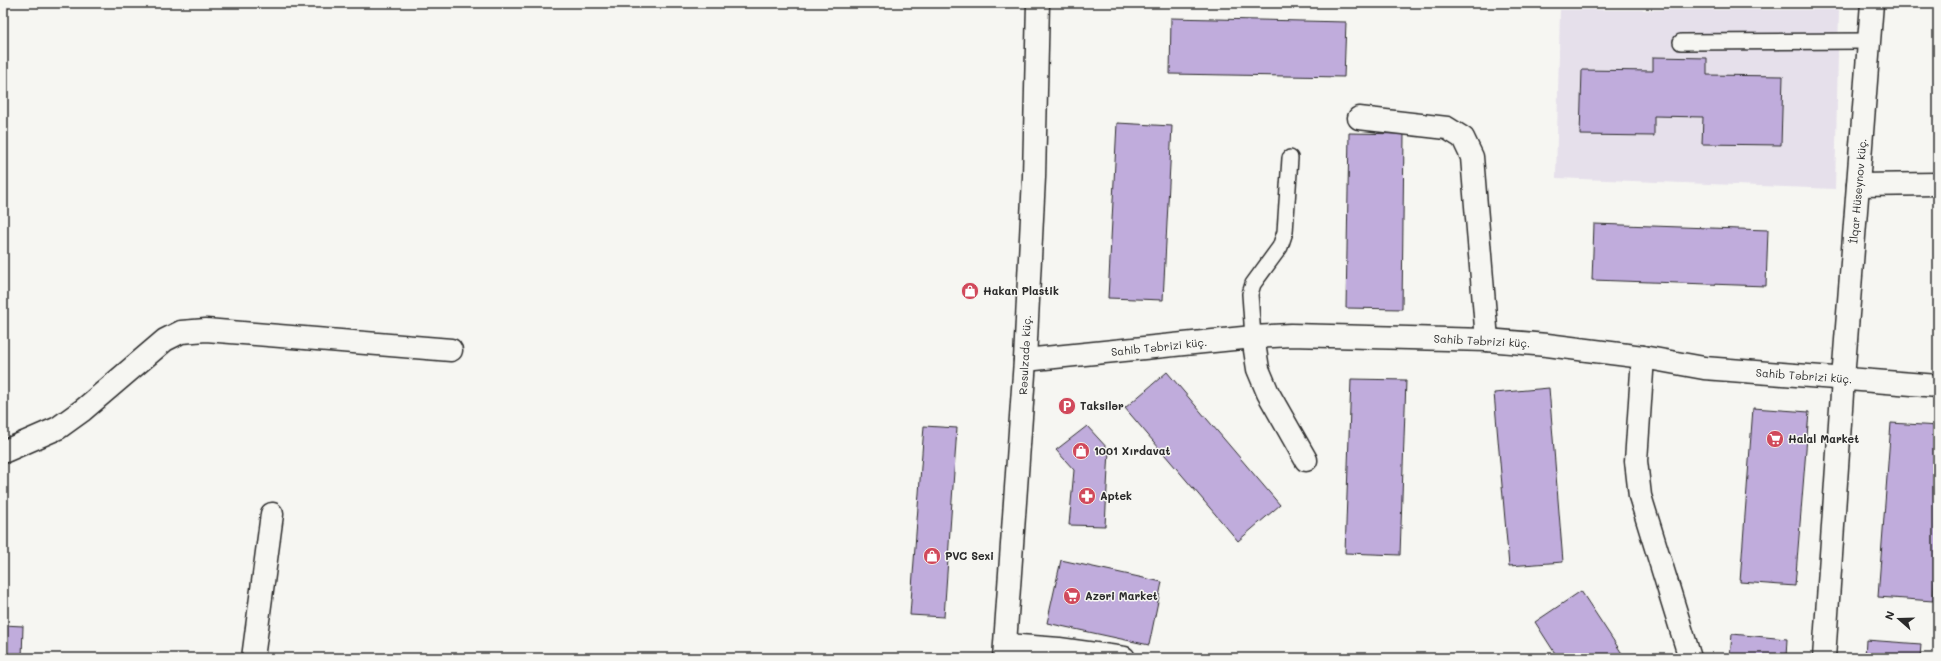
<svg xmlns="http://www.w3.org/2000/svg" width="1941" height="661" font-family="Mali,sans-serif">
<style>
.built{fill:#e6e0eb}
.building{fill:#c0acdc;stroke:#2b2b2b}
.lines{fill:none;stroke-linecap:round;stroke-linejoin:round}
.service-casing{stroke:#2b2b2b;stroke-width:18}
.minor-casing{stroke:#2b2b2b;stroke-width:25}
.secondary-casing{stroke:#2b2b2b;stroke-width:25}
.service{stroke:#f6f6f2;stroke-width:15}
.minor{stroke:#f6f6f2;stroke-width:22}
.secondary{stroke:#f6f6f2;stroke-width:22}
.labels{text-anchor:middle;stroke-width:3;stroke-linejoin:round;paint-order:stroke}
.street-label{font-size:11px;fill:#2b2b2b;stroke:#f6f6f2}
.poi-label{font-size:11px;font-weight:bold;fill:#2b2b2b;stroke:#f6f6f2;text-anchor:start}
</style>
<rect width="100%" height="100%" fill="#f6f6f2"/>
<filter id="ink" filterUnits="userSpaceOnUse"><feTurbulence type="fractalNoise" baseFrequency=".025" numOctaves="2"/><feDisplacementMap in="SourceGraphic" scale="8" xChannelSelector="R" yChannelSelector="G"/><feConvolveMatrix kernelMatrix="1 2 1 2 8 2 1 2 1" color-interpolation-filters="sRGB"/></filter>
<g filter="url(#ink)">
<path class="built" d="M1560,10H1839L1835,189L1556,178Z"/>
<g class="building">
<path d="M1171,18L1346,22L1344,77L1170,74Z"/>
<path d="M1653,57L1707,58V75L1783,76L1781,145L1702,144L1703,117L1654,116V136L1580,135L1582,70L1653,71Z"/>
<path d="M1117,123L1172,126L1163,300L1108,298Z"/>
<path d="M1349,133L1404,134L1402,309L1346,308Z"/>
<path d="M1594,224L1768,230L1766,286L1592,280Z"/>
<path d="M1167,372L1280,505L1238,541L1125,408Z"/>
<path d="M1351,379L1406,380L1400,555L1345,553Z"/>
<path d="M1549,388L1563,562L1509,566L1494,393Z"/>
<path d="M1753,408L1809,412L1795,586L1740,582Z"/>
<path d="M1891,423L1938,426V536L1933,601L1878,597Z"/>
<path d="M924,426L957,428L944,617L910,615Z"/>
<path d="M1087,426L1109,450L1105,526L1069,525L1074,470L1056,450Z"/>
<path d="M1061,560L1162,582L1149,645L1047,623Z"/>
<path d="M1581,591L1625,658H1558L1535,622Z"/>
<path d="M3,625L23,626L22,658H3Z"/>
<path d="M1732,634L1787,639L1786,658H1730Z"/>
<path d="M1866,640L1921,644L1920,658H1865Z"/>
</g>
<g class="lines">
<defs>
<g id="service">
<path d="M1681,42L1870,41"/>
<path d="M1253,337L1250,294L1253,284L1280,247L1285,232L1290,158"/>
</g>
<g id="minor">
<path d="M1359,118L1447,128L1463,138L1472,157L1487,340"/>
<path d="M1858,185L1938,184"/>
<path d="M1253,337L1258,369L1268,393L1306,460"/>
<path d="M1643,357L1636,461L1640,496L1690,658"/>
<path d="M1025,360L1253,337L1291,335L1487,340L1547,345L1643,357L1704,368L1938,386"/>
<path d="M3,452L58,428L83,410L165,340L181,332L206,330L451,350"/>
<path d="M1006,645L1059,649L1124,658"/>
<path d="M253,658L272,514"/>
<path d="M1824,658L1843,379L1872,3"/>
</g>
<path id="secondary" d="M1004,658L1025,360L1034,177L1038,3"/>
</defs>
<use href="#service" class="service-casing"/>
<use href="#minor" class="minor-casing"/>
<use href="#secondary" class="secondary-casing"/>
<use href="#service" class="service"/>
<use href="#minor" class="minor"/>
<use href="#secondary" class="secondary"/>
</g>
</g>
<defs>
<symbol id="shop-disc" viewBox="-11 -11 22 22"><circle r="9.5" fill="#d1495b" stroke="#f6f6f2"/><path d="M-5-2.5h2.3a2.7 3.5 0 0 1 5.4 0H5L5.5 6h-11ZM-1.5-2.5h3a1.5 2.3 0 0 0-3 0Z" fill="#fff"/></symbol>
<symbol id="parking-disc" viewBox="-11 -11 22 22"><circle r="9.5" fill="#d1495b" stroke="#f6f6f2"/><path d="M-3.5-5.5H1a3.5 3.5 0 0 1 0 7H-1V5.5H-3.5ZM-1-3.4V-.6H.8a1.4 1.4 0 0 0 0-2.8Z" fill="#fff"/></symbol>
<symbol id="supermarket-disc" viewBox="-11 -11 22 22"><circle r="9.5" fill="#d1495b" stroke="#f6f6f2"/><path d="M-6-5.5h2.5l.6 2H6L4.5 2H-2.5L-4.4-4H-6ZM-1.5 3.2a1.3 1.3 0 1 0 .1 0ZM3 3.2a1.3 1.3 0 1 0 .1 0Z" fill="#fff"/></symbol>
<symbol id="pharmacy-disc" viewBox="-11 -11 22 22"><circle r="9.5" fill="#d1495b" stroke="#f6f6f2"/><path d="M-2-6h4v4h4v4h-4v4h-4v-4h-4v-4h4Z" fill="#fff"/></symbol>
</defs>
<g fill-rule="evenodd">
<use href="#shop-disc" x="960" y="281" width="20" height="20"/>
<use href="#parking-disc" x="1057" y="396" width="20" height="20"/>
<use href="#supermarket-disc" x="1765" y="429" width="20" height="20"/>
<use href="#shop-disc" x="1071" y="441" width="20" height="20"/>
<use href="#pharmacy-disc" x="1077" y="486" width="20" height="20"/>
<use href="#shop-disc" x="922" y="546" width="20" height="20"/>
<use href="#supermarket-disc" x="1062" y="586" width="20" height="20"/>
</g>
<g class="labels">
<g class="street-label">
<text transform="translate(1858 191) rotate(-85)" y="4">İlqar Hüseynov küç.</text>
<text transform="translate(1482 341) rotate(3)" y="4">Sahib Təbrizi küç.</text>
<text transform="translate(1159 347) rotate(-6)" y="4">Sahib Təbrizi küç.</text>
<text transform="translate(1025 355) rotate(-87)" y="4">Rəsulzadə küç.</text>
<text transform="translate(1804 376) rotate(4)" y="4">Sahib Təbrizi küç.</text>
</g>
<g class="poi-label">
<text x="983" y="295">Hakan Plastik</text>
<text x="1080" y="410">Taksilər</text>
<text x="1788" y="443">Halal Market</text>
<text x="1094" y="455">1001 Xırdavat</text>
<text x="1100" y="500">Aptek</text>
<text x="945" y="560">PVC Sexi</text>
<text x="1085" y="600">Azəri Market</text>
</g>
</g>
<rect width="1941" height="661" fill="none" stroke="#f6f6f2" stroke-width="16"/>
<rect x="8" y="8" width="1925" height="645" fill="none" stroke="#2b2b2b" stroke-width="1.5" filter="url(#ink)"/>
<g transform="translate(1899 619) rotate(290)" stroke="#f6f6f2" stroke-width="3" paint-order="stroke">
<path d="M0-3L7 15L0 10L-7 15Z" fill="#2b2b2b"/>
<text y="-6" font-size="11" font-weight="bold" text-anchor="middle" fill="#2b2b2b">N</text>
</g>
</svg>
